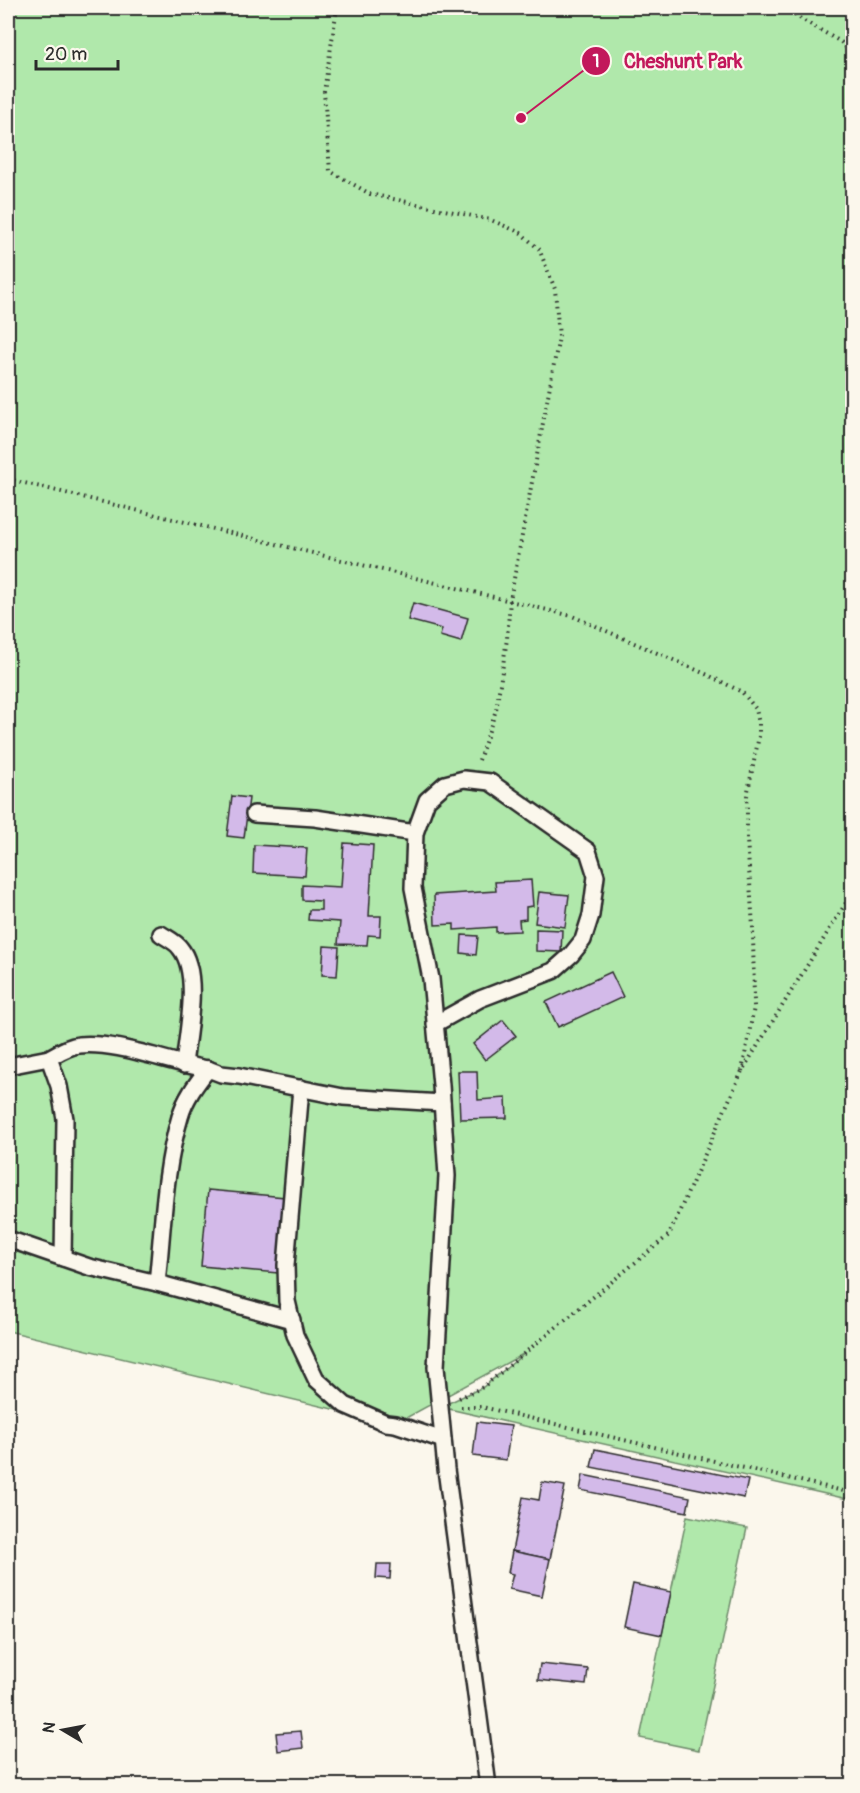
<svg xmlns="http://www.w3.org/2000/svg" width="860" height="1793" font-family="Pangolin,sans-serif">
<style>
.green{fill:#b0e8ab;stroke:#6e8a6b;stroke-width:1.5}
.building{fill:#d3bae9;stroke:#2b2b2b;stroke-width:1.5}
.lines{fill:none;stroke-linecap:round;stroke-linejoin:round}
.service-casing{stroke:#2b2b2b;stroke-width:20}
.path{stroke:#2b2b2b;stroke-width:4;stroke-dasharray:1.5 4.5;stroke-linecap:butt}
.service{stroke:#fbf7ec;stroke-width:15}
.leader{fill:none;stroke:#c2185b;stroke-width:2}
.callout-dot{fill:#c2185b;stroke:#fbf7ec;stroke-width:2}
.mark-label{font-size:18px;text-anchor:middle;font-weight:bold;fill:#fff}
.callout-label{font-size:20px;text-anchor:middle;font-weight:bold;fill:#c2185b;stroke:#fbf7ec;stroke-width:4.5;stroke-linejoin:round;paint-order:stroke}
</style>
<rect width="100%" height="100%" fill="#fbf7ec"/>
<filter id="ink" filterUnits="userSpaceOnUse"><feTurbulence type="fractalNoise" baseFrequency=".0167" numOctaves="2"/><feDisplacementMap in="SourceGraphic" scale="12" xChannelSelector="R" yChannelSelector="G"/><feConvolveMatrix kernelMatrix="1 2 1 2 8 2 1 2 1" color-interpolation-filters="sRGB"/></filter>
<g filter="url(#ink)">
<g class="green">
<path d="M8,8H852V1500L440,1407L483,1387L525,1353L395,1424L8,1331Z"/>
<path d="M687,1516L747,1528L699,1750L640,1738Z"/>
</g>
<g class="building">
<path d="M413,603L468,618L461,642L440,636L442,629L408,620Z"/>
<path d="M232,796L249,798L244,838L227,836Z"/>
<path d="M344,843L373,845L369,916H381L380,936L368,935L367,945L338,944L340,922L308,920L309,910H321V901L302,900V885L341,887Z"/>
<path d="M254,845L307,848L305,876L253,873Z"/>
<path d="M531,880L533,906L526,907V919L519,920L520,931L496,932V927L454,930V924L435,925L434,895L496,891L495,882Z"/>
<path d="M539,892L569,895L565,927L535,923Z"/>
<path d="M536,929L562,930L561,952L536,951Z"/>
<path d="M462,935L478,936L476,955L461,953Z"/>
<path d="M324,946L339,947L337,976L322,975Z"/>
<path d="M611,972L623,997L558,1027L546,1002Z"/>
<path d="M503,1020L516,1036L485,1060L473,1044Z"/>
<path d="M458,1071H477L478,1100L506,1098L507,1118L460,1119Z"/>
<path d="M208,1190L285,1197L278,1273L201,1266Z"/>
<path d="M477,1422L511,1426L506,1460L473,1456Z"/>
<path d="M595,1449L748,1480L744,1498L591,1467Z"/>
<path d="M583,1475L690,1497L687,1512L580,1490Z"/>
<path d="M542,1482L565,1486L550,1559L512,1551L523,1497L539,1500Z"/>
<path d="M512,1551L550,1559L542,1596L509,1589L513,1574L508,1573Z"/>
<path d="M377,1564H391L390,1579L376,1578Z"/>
<path d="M633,1584L671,1592L662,1635L624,1627Z"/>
<path d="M540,1664L588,1669L586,1685L538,1680Z"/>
<path d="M301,1731L303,1748L278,1751L276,1733Z"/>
</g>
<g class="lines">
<defs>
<g id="service">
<path d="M254,814L315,818L415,833"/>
<path d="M161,934C167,938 176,942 180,948C201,973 187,1034 184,1065"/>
<path d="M435,1024L480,999L553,971L571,955L583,940L591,915L596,876L588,851L490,782L464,779L445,784L427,800L415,833L413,888L431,979L441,1085L447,1176L436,1367L446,1469L488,1786"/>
<path d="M49,1058C58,1053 68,1046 79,1045C118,1041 168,1063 208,1069"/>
<path d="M8,1066L49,1058L59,1086L65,1119L63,1258"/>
<path d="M301,1088L286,1265L287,1301L295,1335L316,1379L345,1405L386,1423L395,1424L443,1440"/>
<path d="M8,1239L89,1267L157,1283C163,1228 164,1170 180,1117C185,1099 196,1084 208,1069L221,1074L239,1076L343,1097L442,1103"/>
<path d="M157,1283L292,1320"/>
</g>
</defs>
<use href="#service" class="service-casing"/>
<g class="path">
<path d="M337,8L324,92L330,171L370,194L491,220L521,233L539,249L555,289L559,337L510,600L507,639L496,710L479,760"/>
<path d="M785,8L789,12L790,8"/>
<path d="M789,12L841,42L852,54"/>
<path d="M8,479L572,616L708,675L742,692L756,709L759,724V736L747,796V839L753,927L754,1007L742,1071"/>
<path d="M459,1398L483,1387L669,1235L742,1071L852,893"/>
<path d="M461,1407H482L852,1493"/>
</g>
<use href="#service" class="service"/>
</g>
</g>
<path class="leader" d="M521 118L596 61"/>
<g class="callout-dot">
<circle cx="521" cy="118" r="6"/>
<circle cx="596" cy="61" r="15"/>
</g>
<g class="mark-label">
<text x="596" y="67">1</text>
</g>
<g class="callout-label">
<text x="683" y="68">Cheshunt Park</text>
</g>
<rect width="860" height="1793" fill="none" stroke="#fbf7ec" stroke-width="30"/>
<rect x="15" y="15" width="830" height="1763" fill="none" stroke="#2b2b2b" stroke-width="2" filter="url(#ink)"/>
<g transform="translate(63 1730) rotate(280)" stroke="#fbf7ec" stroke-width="4.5" paint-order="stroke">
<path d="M0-4.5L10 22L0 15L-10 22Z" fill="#2b2b2b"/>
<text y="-9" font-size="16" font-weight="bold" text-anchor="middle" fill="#2b2b2b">N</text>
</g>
<path d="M36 60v9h82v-9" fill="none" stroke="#2b2b2b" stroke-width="3"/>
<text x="45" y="60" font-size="18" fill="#2b2b2b" stroke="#fbf7ec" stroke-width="4.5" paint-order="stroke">20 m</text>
</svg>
